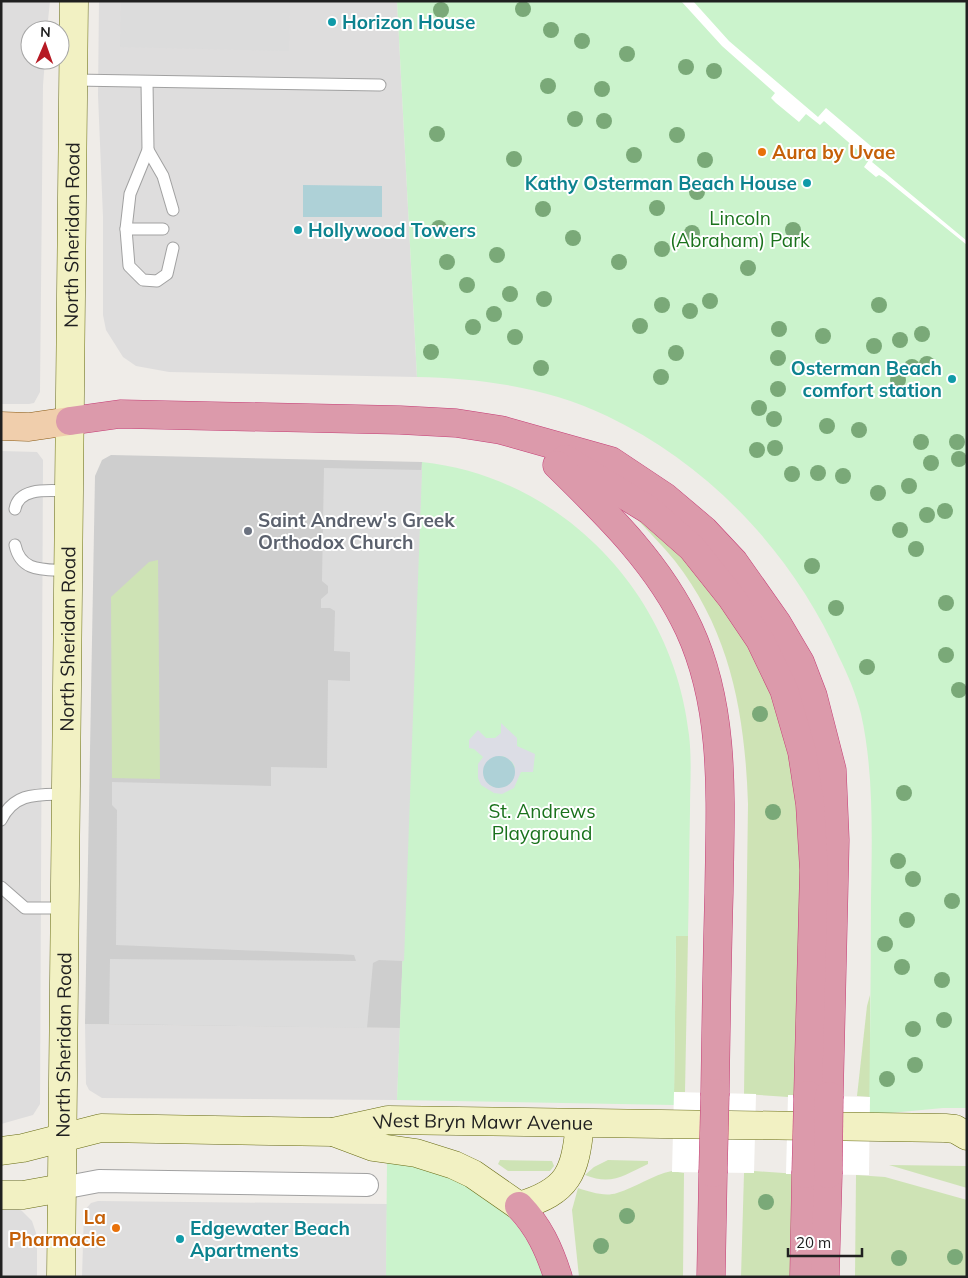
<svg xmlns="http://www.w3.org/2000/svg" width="968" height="1278" font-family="Mulish,sans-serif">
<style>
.residential{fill:#dedddd}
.religious{fill:#cecece}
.grass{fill:#cee3b5}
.park{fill:#cbf3cc}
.parking{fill:#dcdcdc}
.plaza{fill:#dcdde5;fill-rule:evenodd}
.water{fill:#aed1d7}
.pier{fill:#fff}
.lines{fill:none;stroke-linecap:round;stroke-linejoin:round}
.lane-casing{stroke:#a1a1a1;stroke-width:13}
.street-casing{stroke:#a1a1a1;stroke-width:24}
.secondary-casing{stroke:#676b13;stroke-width:29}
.primary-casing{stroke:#895a14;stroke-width:29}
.highway-casing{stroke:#c53d75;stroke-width:29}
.lane{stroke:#fff;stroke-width:11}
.street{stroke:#fff;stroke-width:22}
.secondary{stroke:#f2f1c3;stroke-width:28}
.primary{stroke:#f0ceac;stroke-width:28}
.highway{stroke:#dc9aab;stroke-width:28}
.highway-bridge-casing{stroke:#c53d75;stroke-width:29;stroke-linecap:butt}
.highway-bridge{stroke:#dc9aab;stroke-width:28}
.tree{fill:#7aa978}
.culture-dot{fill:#0f9aa8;stroke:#fff;stroke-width:2}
.food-dot{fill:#e8710a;stroke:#fff;stroke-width:2}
.worship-dot{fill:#6b7280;stroke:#fff;stroke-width:2}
.labels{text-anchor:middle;stroke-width:4;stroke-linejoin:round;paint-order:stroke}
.culture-label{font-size:19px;font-weight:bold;fill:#0d838f;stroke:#fff;text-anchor:start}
.food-label{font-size:19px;font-weight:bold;fill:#c56008;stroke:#fff;text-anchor:start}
.park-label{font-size:19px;fill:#1a721c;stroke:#fff}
.street-label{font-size:19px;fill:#202020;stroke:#fff}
.worship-label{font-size:19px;font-weight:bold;fill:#5b616d;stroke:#fff;text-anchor:start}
</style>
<rect width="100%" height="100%" fill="#efece8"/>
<g class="residential">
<path d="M1,1H50L47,30H30V60H45L43,85L40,392L34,403L29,404H1Z"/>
<path d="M99,1H397L417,377L169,372L136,366L123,357L106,330L103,315V217L98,95Z"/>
<path d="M1,451L37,452L43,460L40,1104L33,1115L1,1124Z"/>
<path d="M85,1024L400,1028L397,1100L102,1098L89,1090L86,1084Z"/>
<path d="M98,1201L387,1204L386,1277H82L84,1211L91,1203Z"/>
<path d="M1,1203L12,1205L22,1211L32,1221L37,1236V1277H1Z"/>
</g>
<path class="religious" d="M111,455L422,462L400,1028L85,1024L95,476L102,460Z"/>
<g class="grass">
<path d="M636,512L712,587L760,662L789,739L801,830L799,1095H788V1097L744,1094L748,804C745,715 731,633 675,561C662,545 648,531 634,516Z"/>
<path d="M158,560L160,779L112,778L111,597L149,562Z"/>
<path d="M676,936H688L685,1092H674Z"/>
<path d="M870,995V1097L857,1096L867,1006Z"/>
<path d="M500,1160L552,1161L554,1166L550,1171H508L498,1164Z"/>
<path d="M608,1160L648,1161V1164C624,1175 612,1186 585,1175L594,1167Z"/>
<path d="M889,1165L967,1166V1188Z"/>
<path d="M672,1171L684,1173L683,1277H579L572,1210L578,1188C590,1192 605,1197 617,1193C637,1187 652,1175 672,1171Z"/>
<path d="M754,1171L798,1174L796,1277H741L744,1173Z"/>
<path d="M856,1175L885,1177L967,1200V1277H855Z"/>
</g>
<g class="park">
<path d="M397,1H967V1108H943L869,1115C870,1043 871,971 871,899C872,840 874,771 861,714C856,694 848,675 839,657C793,554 710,465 607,416C549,388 481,378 417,377Z"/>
<path d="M422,462C563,477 674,595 689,735C692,760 690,786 690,811C689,853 689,894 688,936H676L674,1105L397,1100Z"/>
<path d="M387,1158L459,1178L504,1210L522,1232L536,1256L543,1277H386Z"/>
</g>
<g class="parking">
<path d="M121,1H290L289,51L120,47Z"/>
<path d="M324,468L422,470L404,961L379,960L373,963L367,1028L109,1024L110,959L356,961L354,955L338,954L116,945L117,810L112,805V782L271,786V767L327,768L328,680L350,681V652L334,651L335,611L330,608H321V599L328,593V586L322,581Z"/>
</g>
<path class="plaza" d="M501,723L517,738V746L535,754L533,772H521L514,788L502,794L494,793L481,785L478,778V764L483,757L474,749L469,748V740L478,730L486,738H495L501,733ZM503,756L512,762L515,767L491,786L484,778Z"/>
<g class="water">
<path d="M303,185L382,186V217H303Z"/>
<circle cx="499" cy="772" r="16"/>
</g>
<g class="pier">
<path d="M681,1H693L729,41L818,117L826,108L879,153L872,162L967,241V245L884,178L879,175L876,177L864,167L869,160L824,121L820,125L806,114L799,122L776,103L771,98L775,93L722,46Z"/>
<path d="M674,1092L756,1094L754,1173L672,1172Z"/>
<path d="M788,1095L870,1097L869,1175L786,1174Z"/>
</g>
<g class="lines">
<defs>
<g id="lane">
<path d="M74,80L380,85"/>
<path d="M147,82L148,150L130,194L126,229L129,266L143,280L157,281L167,274L173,248"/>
<path d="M148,150L163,176L173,210"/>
<path d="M126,229H163"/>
<path d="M15,509C19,486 51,491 69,491"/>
<path d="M15,545C21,573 44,569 69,571"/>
<path d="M1,820C15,791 39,795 67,794"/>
<path d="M1,887L25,908H65"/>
</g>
<path id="street" d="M62,1188L99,1181L367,1185"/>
<g id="secondary">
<path d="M333,1132L373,1147L416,1153L454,1165L473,1174L519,1206C569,1191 575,1173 580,1124"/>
<path id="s1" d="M1,1151L23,1148L101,1128L333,1132L388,1120L945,1128L955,1129L967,1136"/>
<path d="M1,1195H23L62,1188"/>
<path id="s2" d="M61,1277L74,1"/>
</g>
<path id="primary" d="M1,426L29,427L70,421"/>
<g id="highway">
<path d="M70,421L120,414L400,420L456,423L501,430L611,461L665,497L704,530L734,562L777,623L800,662L813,696L832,770L835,840L829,1096"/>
<path d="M565,459L649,510L692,548L731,597L760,640L784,690L802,752L810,804L814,870L808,1095"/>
<path d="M557,465C607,514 659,564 689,629C727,711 720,805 719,893C717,960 716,1026 715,1093"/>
<path d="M519,1206C539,1227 549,1249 558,1277"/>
<path d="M711,1277L713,1173"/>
<path d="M804,1277L806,1174"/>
<path d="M825,1277L828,1174"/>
</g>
</defs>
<use href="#lane" class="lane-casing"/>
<use href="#street" class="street-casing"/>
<use href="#secondary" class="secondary-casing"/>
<use href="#primary" class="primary-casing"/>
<use href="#highway" class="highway-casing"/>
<use href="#lane" class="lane"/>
<use href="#street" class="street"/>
<use href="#secondary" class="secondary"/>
<use href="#primary" class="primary"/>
<use href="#highway" class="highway"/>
<defs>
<g id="highway-bridge">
<path d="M713,1173L715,1093"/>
<path d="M806,1174L808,1095"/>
<path d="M828,1174L829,1096"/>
</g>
</defs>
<use href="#highway-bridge" class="highway-bridge-casing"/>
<use href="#highway-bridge" class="highway-bridge"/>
</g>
<g class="tree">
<circle cx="523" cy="9" r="8"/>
<circle cx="441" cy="10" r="8"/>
<circle cx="551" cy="30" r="8"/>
<circle cx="582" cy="41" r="8"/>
<circle cx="627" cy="54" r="8"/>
<circle cx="686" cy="67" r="8"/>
<circle cx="714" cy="71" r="8"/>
<circle cx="548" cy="86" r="8"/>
<circle cx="602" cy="89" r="8"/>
<circle cx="575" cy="119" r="8"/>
<circle cx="604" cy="121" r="8"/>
<circle cx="437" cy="134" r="8"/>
<circle cx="677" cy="135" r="8"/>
<circle cx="634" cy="155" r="8"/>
<circle cx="514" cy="159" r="8"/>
<circle cx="705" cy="160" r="8"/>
<circle cx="697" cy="192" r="8"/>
<circle cx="657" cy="208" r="8"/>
<circle cx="543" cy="209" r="8"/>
<circle cx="439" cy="228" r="8"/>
<circle cx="793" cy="230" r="8"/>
<circle cx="692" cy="233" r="8"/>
<circle cx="573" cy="238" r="8"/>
<circle cx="662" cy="249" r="8"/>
<circle cx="497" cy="255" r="8"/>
<circle cx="447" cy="262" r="8"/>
<circle cx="619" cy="262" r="8"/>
<circle cx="748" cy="268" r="8"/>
<circle cx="467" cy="285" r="8"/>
<circle cx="510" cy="294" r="8"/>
<circle cx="544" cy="299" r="8"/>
<circle cx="710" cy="301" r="8"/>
<circle cx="662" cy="305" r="8"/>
<circle cx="879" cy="305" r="8"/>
<circle cx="690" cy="311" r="8"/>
<circle cx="494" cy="314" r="8"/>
<circle cx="640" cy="326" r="8"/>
<circle cx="473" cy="327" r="8"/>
<circle cx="779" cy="329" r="8"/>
<circle cx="922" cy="334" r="8"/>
<circle cx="823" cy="336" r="8"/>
<circle cx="515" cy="337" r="8"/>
<circle cx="900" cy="340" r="8"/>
<circle cx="874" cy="346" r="8"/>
<circle cx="431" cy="352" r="8"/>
<circle cx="676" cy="353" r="8"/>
<circle cx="778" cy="358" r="8"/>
<circle cx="927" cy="364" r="8"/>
<circle cx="912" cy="367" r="8"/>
<circle cx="541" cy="368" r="8"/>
<circle cx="661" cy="377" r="8"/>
<circle cx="898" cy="380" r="8"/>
<circle cx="778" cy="389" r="8"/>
<circle cx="759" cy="408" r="8"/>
<circle cx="774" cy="419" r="8"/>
<circle cx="827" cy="426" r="8"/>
<circle cx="859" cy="430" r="8"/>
<circle cx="921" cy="442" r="8"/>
<circle cx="957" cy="442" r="8"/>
<circle cx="775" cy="448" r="8"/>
<circle cx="757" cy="450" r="8"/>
<circle cx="959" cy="459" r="8"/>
<circle cx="931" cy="463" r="8"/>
<circle cx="818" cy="473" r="8"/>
<circle cx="792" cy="474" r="8"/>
<circle cx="843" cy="476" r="8"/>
<circle cx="909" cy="486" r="8"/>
<circle cx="878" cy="493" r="8"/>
<circle cx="945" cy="511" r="8"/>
<circle cx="927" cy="515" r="8"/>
<circle cx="900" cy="530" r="8"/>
<circle cx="916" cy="549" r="8"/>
<circle cx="812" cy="566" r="8"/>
<circle cx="946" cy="603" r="8"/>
<circle cx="836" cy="608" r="8"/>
<circle cx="946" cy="655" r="8"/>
<circle cx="867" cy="667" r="8"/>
<circle cx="959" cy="690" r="8"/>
<circle cx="760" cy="714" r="8"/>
<circle cx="904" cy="793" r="8"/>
<circle cx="773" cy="812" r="8"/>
<circle cx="898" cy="861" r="8"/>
<circle cx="913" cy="879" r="8"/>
<circle cx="952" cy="901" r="8"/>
<circle cx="907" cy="920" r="8"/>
<circle cx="885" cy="944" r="8"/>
<circle cx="902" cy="967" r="8"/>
<circle cx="942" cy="980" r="8"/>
<circle cx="944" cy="1020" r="8"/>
<circle cx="913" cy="1029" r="8"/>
<circle cx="915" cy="1065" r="8"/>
<circle cx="887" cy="1079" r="8"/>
<circle cx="766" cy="1202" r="8"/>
<circle cx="627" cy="1216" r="8"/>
<circle cx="601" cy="1246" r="8"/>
<circle cx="955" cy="1257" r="8"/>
<circle cx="899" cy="1258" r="8"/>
</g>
<g class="culture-dot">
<circle cx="332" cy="22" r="5"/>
<circle cx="807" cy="183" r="5"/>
<circle cx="298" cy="230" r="5"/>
<circle cx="952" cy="379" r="5"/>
<circle cx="180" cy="1239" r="5"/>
</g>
<g class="food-dot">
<circle cx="762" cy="152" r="5"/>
<circle cx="116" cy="1228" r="5"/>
</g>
<circle class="worship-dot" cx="248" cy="531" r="5"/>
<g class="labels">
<g class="culture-label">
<text x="342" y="29">Horizon House</text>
<text x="797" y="190" text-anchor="end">Kathy Osterman Beach House</text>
<text x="308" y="237">Hollywood Towers</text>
<text x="942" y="375" text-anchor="end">Osterman Beach<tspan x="942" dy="22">comfort station</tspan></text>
<text x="190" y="1235">Edgewater Beach<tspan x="190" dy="22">Apartments</tspan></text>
</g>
<g class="food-label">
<text x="772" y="159">Aura by Uvae</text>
<text x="106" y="1224" text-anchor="end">La<tspan x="106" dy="22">Pharmacie</tspan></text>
</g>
<g class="park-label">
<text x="740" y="225">Lincoln<tspan x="740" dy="22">(Abraham) Park</tspan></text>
<text x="542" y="818">St. Andrews<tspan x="542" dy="22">Playground</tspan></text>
</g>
<g class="street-label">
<text dy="7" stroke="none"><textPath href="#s2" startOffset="1042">North Sheridan Road</textPath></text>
<text dy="7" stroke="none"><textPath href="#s2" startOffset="638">North Sheridan Road</textPath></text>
<text dy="7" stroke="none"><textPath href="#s2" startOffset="232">North Sheridan Road</textPath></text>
<text dy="7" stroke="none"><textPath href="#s1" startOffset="486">West Bryn Mawr Avenue</textPath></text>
</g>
<g class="worship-label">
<text x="258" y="527">Saint Andrew's Greek<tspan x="258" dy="22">Orthodox Church</tspan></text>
</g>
</g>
<rect width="968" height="1278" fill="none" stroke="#202020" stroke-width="5"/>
<g transform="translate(45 45) rotate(2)"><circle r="24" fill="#ffffff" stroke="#a6a6a6"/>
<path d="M0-4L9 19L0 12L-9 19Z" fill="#b61a24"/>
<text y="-8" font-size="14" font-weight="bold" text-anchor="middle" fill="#202020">N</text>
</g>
<path d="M788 1248v8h74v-8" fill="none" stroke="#202020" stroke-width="2.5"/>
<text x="796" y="1248" font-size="15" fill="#202020" stroke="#ffffff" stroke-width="4" paint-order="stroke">20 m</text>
</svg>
